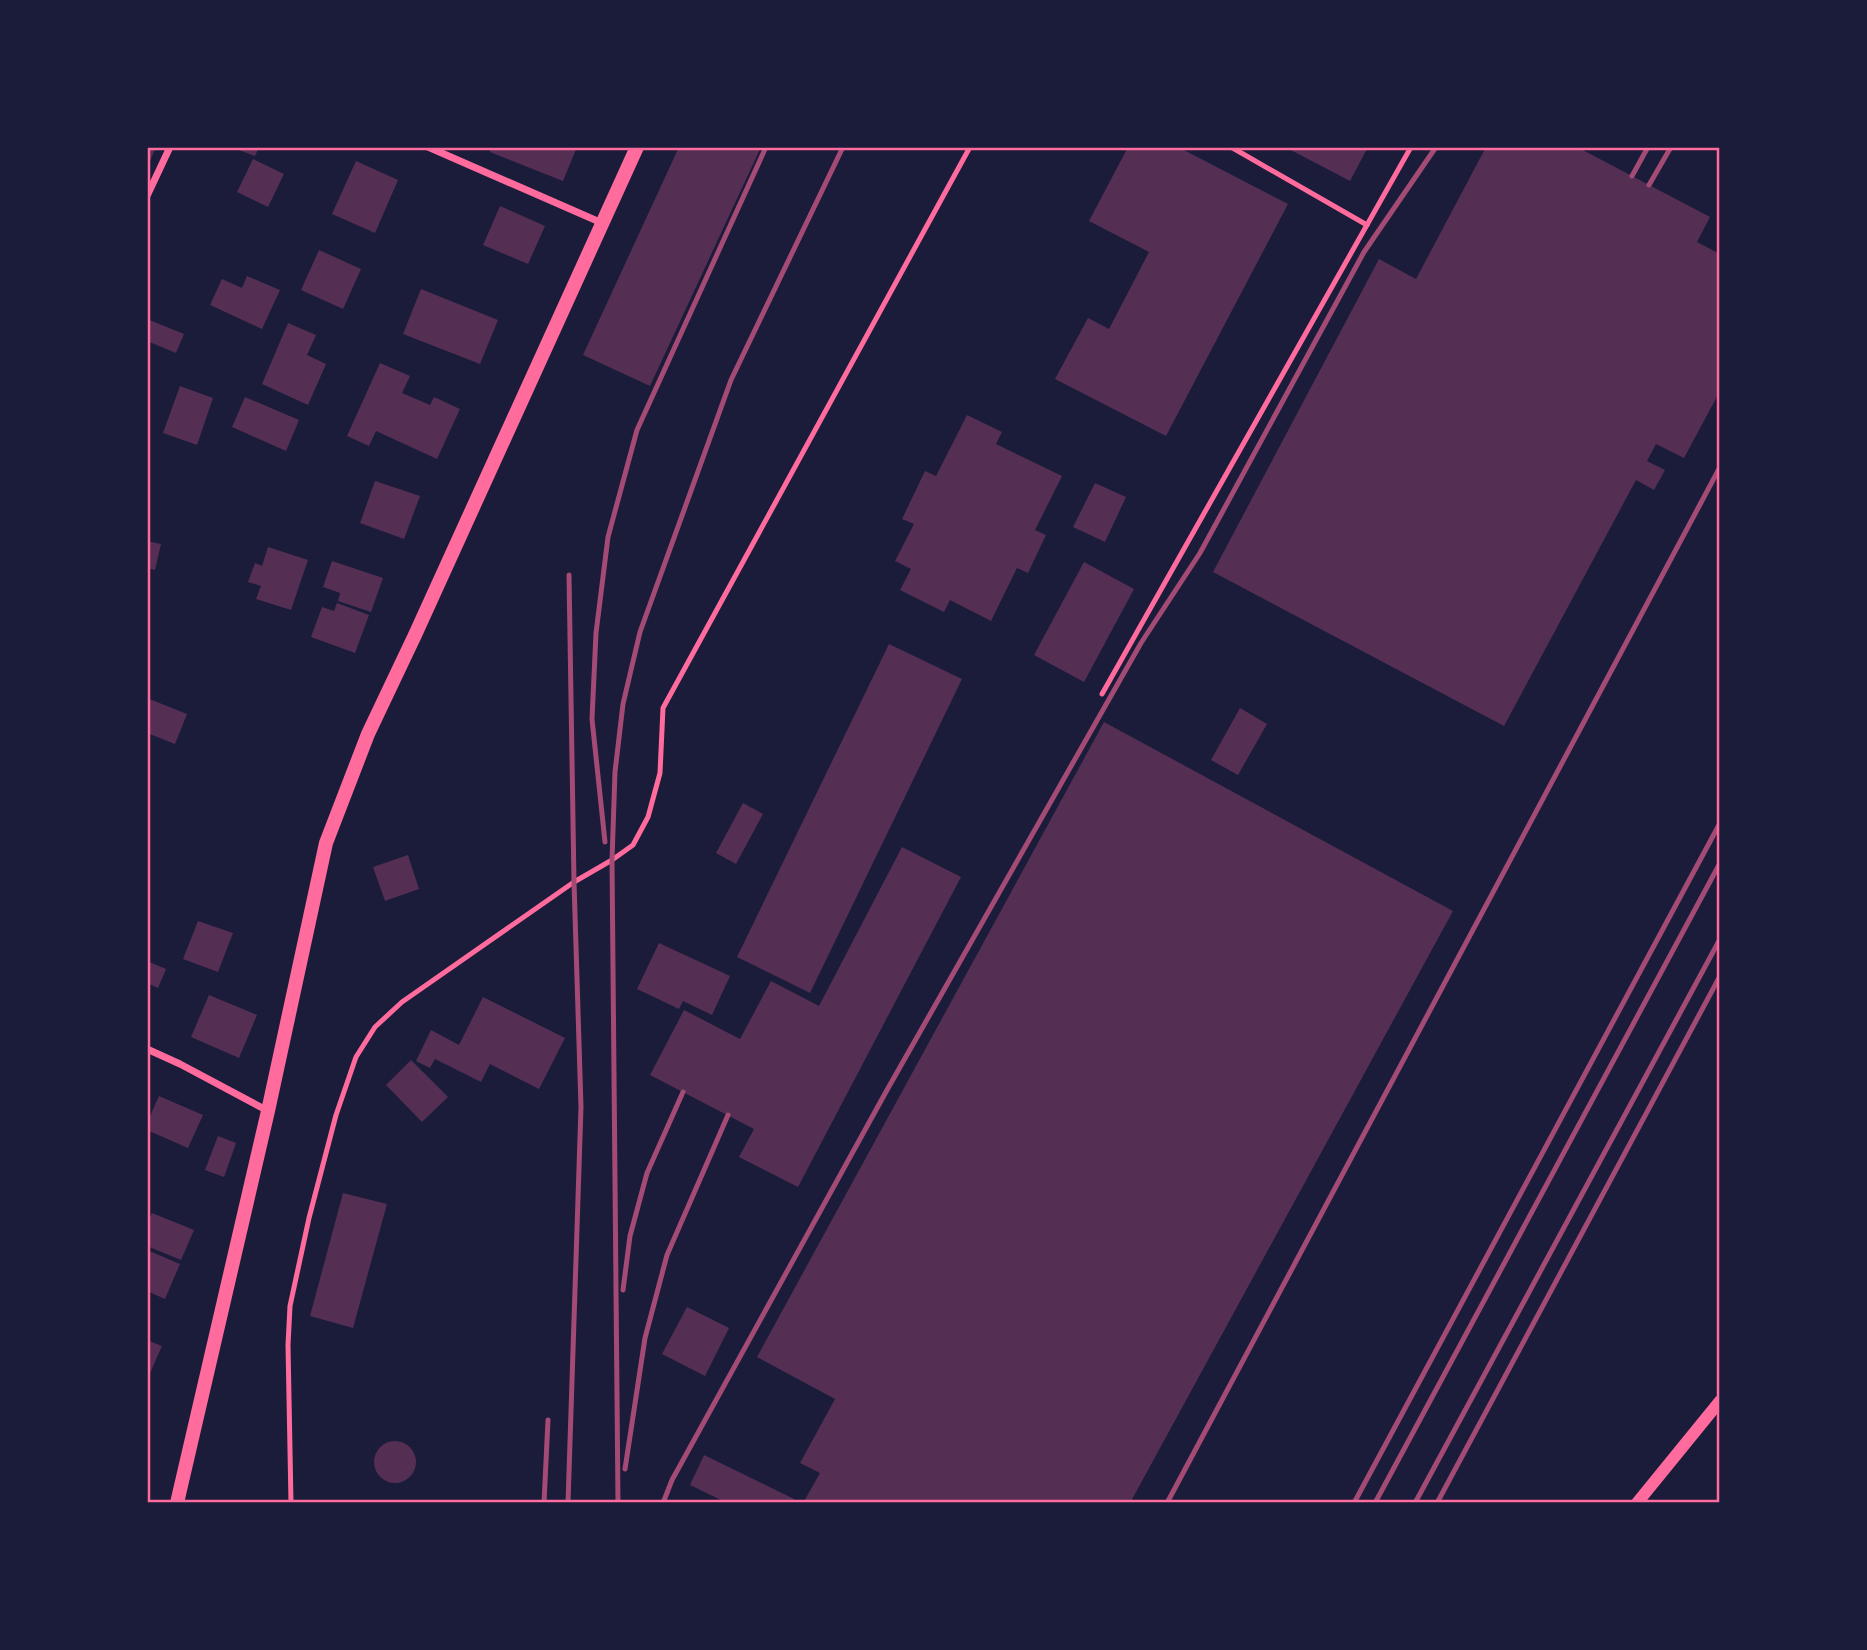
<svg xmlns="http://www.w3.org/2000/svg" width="1867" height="1650" font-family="Lora,serif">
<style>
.building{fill:#542f53}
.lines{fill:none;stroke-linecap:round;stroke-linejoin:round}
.service{stroke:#ff6b9d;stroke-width:5}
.minor{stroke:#ff6b9d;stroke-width:7}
.tertiary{stroke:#ff6b9d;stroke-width:12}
.secondary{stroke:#ff6b9d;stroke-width:14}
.rail{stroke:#a44b75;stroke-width:5}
.neatline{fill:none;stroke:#ff6b9d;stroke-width:2.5}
</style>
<rect width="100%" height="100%" fill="#1b1b3a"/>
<g class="building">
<path d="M147,147H156L147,168Z"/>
<path d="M231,147H259L255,156Z"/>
<path d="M491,147H577L563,181L490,152Z"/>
<path d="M679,147H761L650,386L583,355Z"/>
<path d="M1128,147H1178L1288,204L1166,436L1055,379L1088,318L1109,329L1149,252L1089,221Z"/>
<path d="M1285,147H1368L1350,181Z"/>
<path d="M1486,147H1577L1710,217L1697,242L1720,254V391L1684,458L1656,444L1647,461L1665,470L1654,490L1636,480L1504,726L1213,572L1379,259L1416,279Z"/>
<path d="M253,159L284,174L268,207L237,192Z"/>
<path d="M356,161L398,180L375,233L332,214Z"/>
<path d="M500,206L545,226L528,264L483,245Z"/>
<path d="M319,250L361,269L343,309L301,290Z"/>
<path d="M247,276L280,290L262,329L210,305L222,279L242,288Z"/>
<path d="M421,289L498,320L480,364L403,334Z"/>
<path d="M147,319L184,334L176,353L147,341Z"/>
<path d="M288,323L316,335L307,355L326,364L308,405L262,384Z"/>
<path d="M380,363L410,376L402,393L430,405L434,397L460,409L437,459L376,431L369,446L347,436Z"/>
<path d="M180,386L213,398L197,445L163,433Z"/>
<path d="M245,397L299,420L286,451L232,427Z"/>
<path d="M967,415L1002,432L996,444L1062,476L1035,530L1046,535L1028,573L1017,568L991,621L950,600L944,612L900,590L911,569L895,561L914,524L902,519L925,471L936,476Z"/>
<path d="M375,481L420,496L404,539L360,523Z"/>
<path d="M1095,483L1126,497L1105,542L1073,527Z"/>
<path d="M147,541L161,544L155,570L147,568Z"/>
<path d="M268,547L308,560L291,610L256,599L261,586L248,582L255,563L262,566Z"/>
<path d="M332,561L383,578L371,612L338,601L340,593L323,587Z"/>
<path d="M1084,562L1134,589L1084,682L1034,655Z"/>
<path d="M337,603L369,615L355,653L311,637L322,607L334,611Z"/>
<path d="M889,644L962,679L810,993L737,957Z"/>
<path d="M147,698L187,714L175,744L147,733Z"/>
<path d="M1240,708L1267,724L1238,775L1211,760Z"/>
<path d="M1104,722L1453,911L1130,1503H803L820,1473L800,1463L835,1399L757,1357Z"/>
<path d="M743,803L763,814L736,864L716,853Z"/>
<path d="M902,847L961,877L798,1187L739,1157L754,1129L650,1075L684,1010L740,1039L771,981L819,1006Z"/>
<path d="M408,855L419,889L385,901L373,867Z"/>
<path d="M198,921L233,933L218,972L183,959Z"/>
<path d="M659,943L730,976L712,1015L683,1001L679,1009L637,989Z"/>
<path d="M147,961L166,969L158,988L147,983Z"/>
<path d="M209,995L257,1015L239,1058L191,1037Z"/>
<path d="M483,997L565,1038L539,1089L490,1064L481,1082L435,1059L430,1068L416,1061L431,1030L459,1045Z"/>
<path d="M411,1060L448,1097L422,1122L386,1085Z"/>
<path d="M159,1096L203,1115L188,1148L147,1130V1123Z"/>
<path d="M218,1136L236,1143L224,1177L205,1170Z"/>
<path d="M343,1193L387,1204L353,1328L310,1316Z"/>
<path d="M152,1213L194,1230L181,1260L147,1246V1224Z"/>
<path d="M147,1250L180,1264L165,1299L147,1291Z"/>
<path d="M687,1307L729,1328L705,1376L662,1354Z"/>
<path d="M147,1340L162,1346L147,1380Z"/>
<circle cx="395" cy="1462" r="21"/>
<path d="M704,1455L794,1499L792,1503H727L690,1485Z"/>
</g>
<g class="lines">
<g class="service">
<path d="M1231,147L1367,225"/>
<path d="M1102,694L1411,147"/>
<path d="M291,1503L288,1345L290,1306L309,1218L336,1115L356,1057L375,1027L402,1002L574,882L612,860L633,845L648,817L660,773L663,708L970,147"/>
</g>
<g class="minor">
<path d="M428,147L602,223"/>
<path d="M147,196L170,147"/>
<path d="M147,1049L180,1064L268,1111"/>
</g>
<path class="tertiary" d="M1637,1503L1720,1401"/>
<path class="secondary" d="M177,1503L268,1111L326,843L368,734L415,635L637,147"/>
<g class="rail">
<path d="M1632,176L1648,147"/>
<path d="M1649,185L1671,147"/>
<path d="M605,842L592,719L596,633L608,537L637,430L766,147"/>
<path d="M623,1290L630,1236L647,1173L683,1092"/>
<path d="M625,1469L645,1338L667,1255L728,1115"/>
<path d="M544,1503L548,1420"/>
<path d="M568,1503L581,1107L574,882L569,575"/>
<path d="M618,1503L612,860L615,772L623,704L640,632L731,380L843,147"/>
<path d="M663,1503L672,1480L887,1090L1141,643L1200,553L1364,252L1436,147"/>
<path d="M1167,1503L1720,467"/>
<path d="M1354,1503L1720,823"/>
<path d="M1375,1503L1720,863"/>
<path d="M1415,1503L1720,939"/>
<path d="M1437,1503L1720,976"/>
</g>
</g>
<rect width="1867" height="1650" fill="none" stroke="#1b1b3a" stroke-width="298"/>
<rect x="149" y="149" width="1569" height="1352" class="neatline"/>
</svg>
